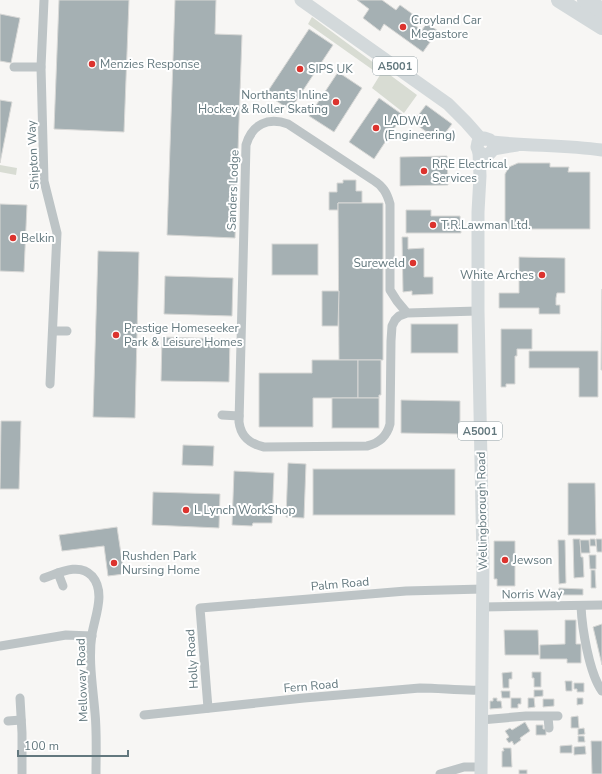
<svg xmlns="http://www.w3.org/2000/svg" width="602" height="774" font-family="'Nunito Sans',sans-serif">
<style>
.green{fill:#d8dcd3}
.building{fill:#a5b0b3;stroke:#d8d8d6}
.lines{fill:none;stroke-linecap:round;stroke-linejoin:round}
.street{stroke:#bdc4c6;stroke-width:9}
.primary{stroke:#d3d9db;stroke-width:13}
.highway{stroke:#d3d9db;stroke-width:16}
.poi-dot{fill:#dc332e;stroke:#fff;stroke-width:1.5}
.labels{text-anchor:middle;stroke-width:4;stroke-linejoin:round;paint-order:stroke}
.shield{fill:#fff;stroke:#92a0a5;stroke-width:1}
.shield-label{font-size:11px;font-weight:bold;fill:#63787e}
.poi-label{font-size:12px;fill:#63787e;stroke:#fff;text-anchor:start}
.street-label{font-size:12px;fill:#63787e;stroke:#fff}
</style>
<rect width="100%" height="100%" fill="#f7f6f4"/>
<g class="green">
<path d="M312,17L417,95L404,113L372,88L380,75L308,24Z"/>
<path d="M0,165L17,168L16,175L0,172Z"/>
</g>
<g class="building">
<path d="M59,0H129L124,132L54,129Z"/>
<path d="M175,0H216L215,34L242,35L235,238L167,235Z"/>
<path d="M357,0H382L396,10L400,5L418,18L414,25L422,30L427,23L438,31L423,52L384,24L380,31L363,18L369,9Z"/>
<path d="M0,14L20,18L11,63L0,61Z"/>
<path d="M309,29L333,45L290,110L266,94Z"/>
<path d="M338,72L362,88L334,132L309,116Z"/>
<path d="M379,98L403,115L374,159L349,142Z"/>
<path d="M0,100L12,102L0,163Z"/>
<path d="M426,105L452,124L439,141L413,122Z"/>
<path d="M447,156L448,185L400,186V157Z"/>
<path d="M518,163H550V167H569L568,172H590V229H505V174L509,167Z"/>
<path d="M343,180H356V191H362V203H338V210H329V192H337V183H343Z"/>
<path d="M338,203H383V360H339Z"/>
<path d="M0,204L27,205L24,272L0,271Z"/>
<path d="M406,210H431V216H460L461,233H406Z"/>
<path d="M402,237H408V249L424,248V277H433V294L412,295V291L403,292Z"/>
<rect x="272" y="244" width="46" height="31"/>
<path d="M98,251L139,252L135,418L93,417Z"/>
<path d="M519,257L565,258V293H557L556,298V305H560V314H539V308H499V293H519Z"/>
<path d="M165,276L233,278L232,316L164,314Z"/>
<path d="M602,289V370H601Z"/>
<path d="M322,291H339L338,326H322Z"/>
<rect x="411" y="324" width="47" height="29"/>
<path d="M501,329H532V349H517V356H515V384H506V387H501Z"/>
<path d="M162,337L230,339L229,382L161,381Z"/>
<path d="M529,351H598V397H579V368H529Z"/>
<path d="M312,360H358V398H313V427H259V373H312Z"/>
<path d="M358,360H381V395H379V398H358Z"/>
<rect x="332" y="398" width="47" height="30"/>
<path d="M401,400L460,401V434L401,433Z"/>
<path d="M1,421H21L19,489H0Z"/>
<path d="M183,445L214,446L213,466L182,465Z"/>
<path d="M288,463L306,464L304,518L286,517Z"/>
<rect x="313" y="469" width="142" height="46"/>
<path d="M234,471L274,473L272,523H253L252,526L232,525Z"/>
<path d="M568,483H595L596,535H568Z"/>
<path d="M153,492L220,494L219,528L152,525Z"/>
<path d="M117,527L124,574L108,576L104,546L62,551L59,535Z"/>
<path d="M573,539H580L581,557H583L584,577L574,578Z"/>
<path d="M590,539H595L596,546H590Z"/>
<path d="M596,539H602V552H597Z"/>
<path d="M558,540H565L566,583L559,584Z"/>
<path d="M580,540H589L590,553H581Z"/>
<path d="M494,541H515V586H497V579H494Z"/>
<path d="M589,555H596V569H590Z"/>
<path d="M591,570H595L596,588H591Z"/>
<path d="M559,588L583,589V595H558Z"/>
<path d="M565,620H576V644H581V663H567V659H540V645L565,644Z"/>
<path d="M602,624V665L593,627Z"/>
<path d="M504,630H538L539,655H505Z"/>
<path d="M511,672H512V679H509V688H503L502,673Z"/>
<path d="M532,672H541V687H534V678H532Z"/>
<path d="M565,681H572V691H566Z"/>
<path d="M574,683H584V692H577V689H574Z"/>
<path d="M534,690H543V696L534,697Z"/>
<path d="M501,691H510V698H502Z"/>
<path d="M493,698H497V701H501L502,708L490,709V701H493Z"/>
<path d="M511,698H521V704H518V708H511Z"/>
<path d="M528,698H534L535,707L528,708Z"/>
<path d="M577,698H583V704L577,705Z"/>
<path d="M543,699H554V706L543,707Z"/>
<path d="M578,716L579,728H571V717Z"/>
<path d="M525,722L530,731L520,738L521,740L514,745L512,741L509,743L506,739L509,737L505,731L510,728L512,730Z"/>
<path d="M536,725H543V729H546V735H536Z"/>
<path d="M584,728L585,734L578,735V729Z"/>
<path d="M578,736H584L585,742H578Z"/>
<path d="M591,741H602V774H592Z"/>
<path d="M572,745V753H560V746Z"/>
<path d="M585,746L586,754L574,755V747Z"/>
<path d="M503,748H511L512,767H502V751H504Z"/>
<rect x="519" y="770" width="8" height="4"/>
</g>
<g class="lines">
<g class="street">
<path d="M44,0L41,67L44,181L57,233L50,384"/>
<path d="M14,67H41"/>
<path d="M407,313L397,301L390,290V204C387,193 383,186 373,180L288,124C268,117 252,124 246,145L239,422C241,437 250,444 264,447L367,446C380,443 387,436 390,424L391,341L392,326L395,320L399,316L407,313L478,311"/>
<path d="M53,331H67"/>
<path d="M222,415L239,416"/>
<path d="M58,573L63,586"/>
<path d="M44,578C59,573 79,562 92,576C106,592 95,616 92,634C88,660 93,688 95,713C97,733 96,754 96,774"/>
<path d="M581,606C582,628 589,673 602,691"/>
<path d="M483,607L602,605"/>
<path d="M0,646L66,635L92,636"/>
<path d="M20,698L22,733V774"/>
<path d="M208,708L200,608L406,591L483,589"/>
<path d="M144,715L304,698L420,688C441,688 460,691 481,690"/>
<path d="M548,717L549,728"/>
<path d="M481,720L526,716H558"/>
<path d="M8,721L21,720"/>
<path d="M440,774L464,767H480"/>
</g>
<g class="primary">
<path d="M301,0L448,104L466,122L481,139"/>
<path d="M517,145L493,149C490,155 485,156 479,152L477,147L478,142L484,138L490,140L492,142C529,146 566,145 602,150"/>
<path d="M479,152L480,176L478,212V311L483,561L481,774"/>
</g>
<g class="highway">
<path d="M559,0L602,27"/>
<path d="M585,0L602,10"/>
</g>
</g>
<g class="poi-dot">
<circle cx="403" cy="27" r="4"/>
<circle cx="92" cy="64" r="4"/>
<circle cx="300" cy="69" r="4"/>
<circle cx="336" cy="102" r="4"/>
<circle cx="376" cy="128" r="4"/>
<circle cx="424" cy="171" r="4"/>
<circle cx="433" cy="225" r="4"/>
<circle cx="13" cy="238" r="4"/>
<circle cx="413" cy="263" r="4"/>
<circle cx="542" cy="275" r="4"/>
<circle cx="116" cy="335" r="4"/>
<circle cx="186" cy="510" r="4"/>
<circle cx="505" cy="560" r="4"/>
<circle cx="114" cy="563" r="4"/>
</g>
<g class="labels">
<g class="shield">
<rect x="373" y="57" width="44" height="18" rx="3"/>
<rect x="458" y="422" width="44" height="18" rx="3"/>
</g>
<g class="shield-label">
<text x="395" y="70">A5001</text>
<text x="480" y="435">A5001</text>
</g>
<g class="poi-label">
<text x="411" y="24">Croyland Car<tspan x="411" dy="14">Megastore</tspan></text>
<text x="100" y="68">Menzies Response</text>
<text x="308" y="73">SIPS UK</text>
<text x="328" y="99" text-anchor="end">Northants Inline<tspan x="328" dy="14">Hockey &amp; Roller Skating</tspan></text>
<text x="384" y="125">LADWA<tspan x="384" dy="14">(Engineering)</tspan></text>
<text x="432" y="168">RRE Electrical<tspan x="432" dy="14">Services</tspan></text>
<text x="441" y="229">T.R.Lawman Ltd.</text>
<text x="21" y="242">Belkin</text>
<text x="405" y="267" text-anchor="end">Sureweld</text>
<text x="534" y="279" text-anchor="end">White Arches</text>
<text x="124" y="332">Prestige Homeseeker<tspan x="124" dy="14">Park &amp; Leisure Homes</tspan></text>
<text x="194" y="514">L Lynch WorkShop</text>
<text x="122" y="560">Rushden Park<tspan x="122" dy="14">Nursing Home</tspan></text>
<text x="513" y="564">Jewson</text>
</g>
<g class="street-label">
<text transform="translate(33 155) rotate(-93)" y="4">Shipton Way</text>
<text transform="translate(233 190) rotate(-88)" y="4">Sanders Lodge</text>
<text transform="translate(482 511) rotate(-91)" y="4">Wellingborough Road</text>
<text transform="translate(340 584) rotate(-5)" y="4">Palm Road</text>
<text transform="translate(532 594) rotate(-1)" y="4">Norris Way</text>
<text transform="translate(192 659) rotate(-94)" y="4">Holly Road</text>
<text transform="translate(82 680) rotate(-92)" y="4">Melloway Road</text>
<text transform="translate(311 686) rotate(-5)" y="4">Fern Road</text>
</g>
</g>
<path d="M18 750v6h110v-6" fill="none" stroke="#63787e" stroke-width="2"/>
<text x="24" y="750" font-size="12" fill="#63787e" stroke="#ffffff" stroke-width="3" paint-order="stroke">100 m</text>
</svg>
